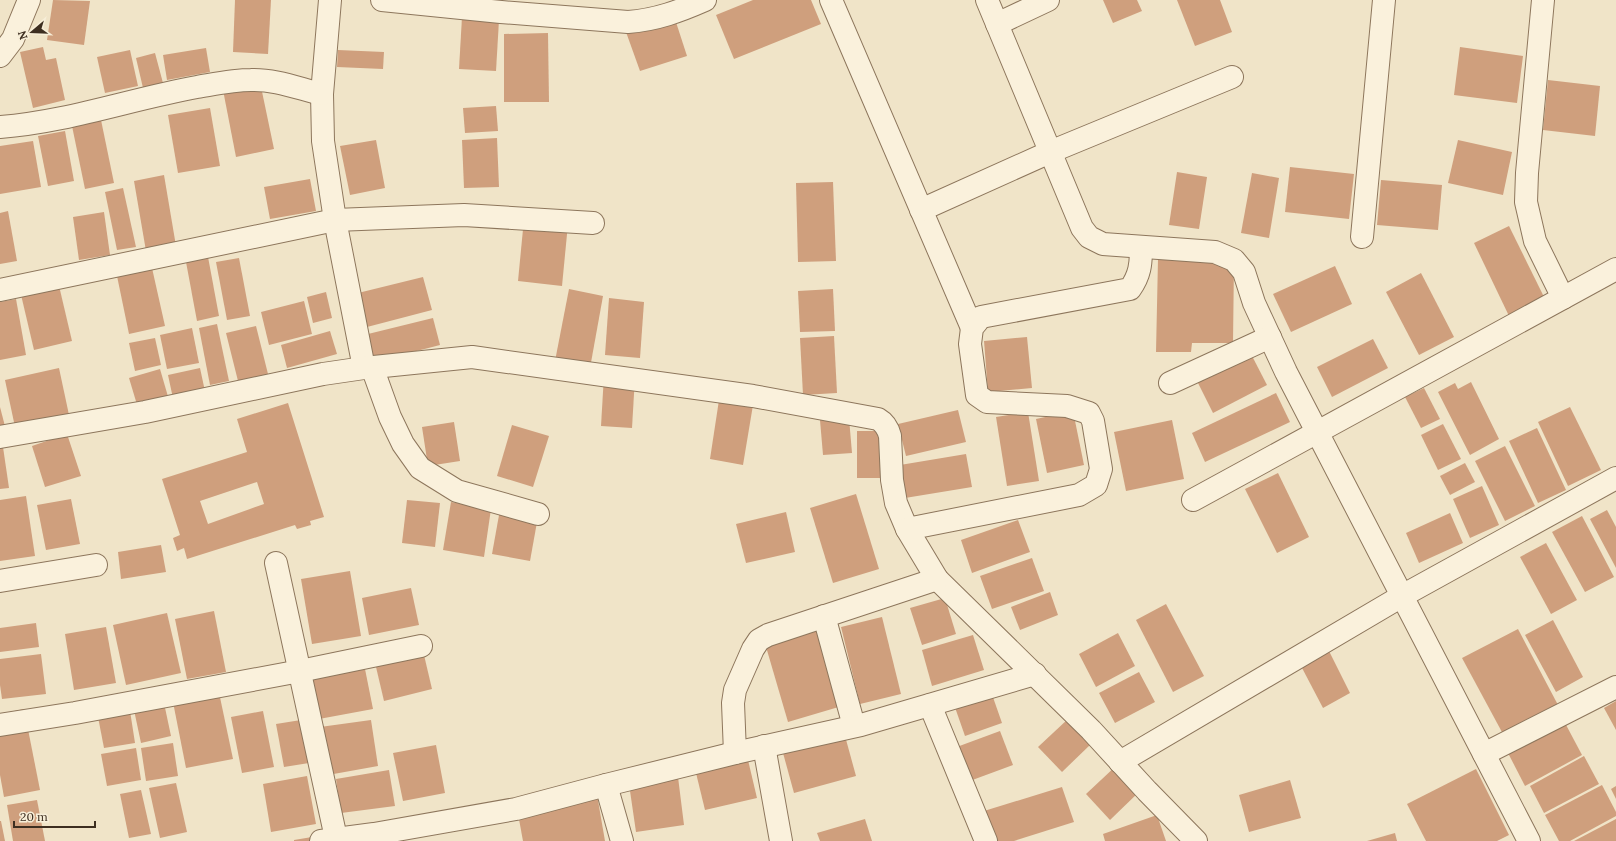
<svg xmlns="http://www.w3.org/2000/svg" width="1616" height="841" font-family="Lora,serif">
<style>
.building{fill:#cf9f7d;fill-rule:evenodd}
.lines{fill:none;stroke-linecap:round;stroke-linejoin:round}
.pedestrian-casing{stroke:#8d765c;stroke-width:24}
.minor-casing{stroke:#8d765c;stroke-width:24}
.pedestrian{stroke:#faf1dc;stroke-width:22}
.minor{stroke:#faf1dc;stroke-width:22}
</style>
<rect width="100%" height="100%" fill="#f0e4c8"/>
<g class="building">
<path d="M53,0L90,1L84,45L47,40Z"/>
<path d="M235,0H271L268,54L233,52Z"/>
<path d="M753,0H811L821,24L734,59L716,15Z"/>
<path d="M1103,0H1137L1142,11L1113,23Z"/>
<path d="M1177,0H1220L1232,32L1195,46Z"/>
<path d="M674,16L687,56L640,71L626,32Z"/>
<path d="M462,17L499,20L496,71L459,69Z"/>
<path d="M548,33L549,102H504V34Z"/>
<path d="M43,47L46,60L56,58L65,100L33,108L20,52Z"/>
<path d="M1460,47L1523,56L1517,103L1454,95Z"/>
<path d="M206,48L210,72L167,80L163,55Z"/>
<path d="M130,50L138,86L105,93L97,57Z"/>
<path d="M338,50L384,52L383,69L337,67Z"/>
<path d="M155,53L163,83L143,88L136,58Z"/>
<path d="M1548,80L1600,86L1595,136L1543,130Z"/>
<path d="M260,82L274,149L236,157L223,90Z"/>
<path d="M496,106L498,131L465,133L463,108Z"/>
<path d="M210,108L220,166L178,173L168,115Z"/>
<path d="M101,120L114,183L85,189L72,126Z"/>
<path d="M65,131L74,181L48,186L38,136Z"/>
<path d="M497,138L499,187L464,188L462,140Z"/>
<path d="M376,140L385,188L350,195L340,146Z"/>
<path d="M1458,140L1512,152L1503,195L1448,183Z"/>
<path d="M33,141L41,187L0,194V146Z"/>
<path d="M1290,167L1354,174L1349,219L1285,212Z"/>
<path d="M1177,172L1207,177L1199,229L1169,225Z"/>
<path d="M1252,173L1279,178L1269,238L1241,233Z"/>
<path d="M164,175L176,246L146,251L134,181Z"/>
<path d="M310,179L316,211L270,219L264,187Z"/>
<path d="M1381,180L1442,185L1438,230L1377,225Z"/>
<path d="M833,182L836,261L798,262L796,183Z"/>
<path d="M123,188L136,247L117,250L105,192Z"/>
<path d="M8,211L17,261L0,264V213Z"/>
<path d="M104,212L110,255L79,260L73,217Z"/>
<path d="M524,219L568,224L562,286L518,281Z"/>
<path d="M1509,226L1545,299L1509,316L1474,243Z"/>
<path d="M208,257L219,316L197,321L186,262Z"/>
<path d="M239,258L250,316L227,320L216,262Z"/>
<path d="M1158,259L1234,261L1233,343H1192L1191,352H1156Z"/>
<path d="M1335,266L1352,304L1291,332L1273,294Z"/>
<path d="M152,268L165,326L129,334L117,276Z"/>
<path d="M56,273L72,341L34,350L18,282Z"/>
<path d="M1421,273L1454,337L1419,355L1386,292Z"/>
<path d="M423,277L432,310L367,327L358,293Z"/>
<path d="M569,289L603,296L590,368L555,361Z"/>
<path d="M833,289L835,331L800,332L798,291Z"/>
<path d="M326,292L332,318L313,323L307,297Z"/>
<path d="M609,298L644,302L640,358L605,355Z"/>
<path d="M16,299L26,355L0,360V302Z"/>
<path d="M304,301L312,334L269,345L261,312Z"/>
<path d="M433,318L440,345L374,362L368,334Z"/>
<path d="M217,324L229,381L210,385L199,328Z"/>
<path d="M256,326L270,382L240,389L226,333Z"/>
<path d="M192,328L199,363L167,369L160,335Z"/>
<path d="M330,331L337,354L287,368L281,345Z"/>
<path d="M834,336L837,393L803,395L800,338Z"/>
<path d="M1027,337L1032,388L988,392L984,341Z"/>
<path d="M155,338L161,365L135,371L129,343Z"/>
<path d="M1373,339L1388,368L1332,397L1317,367Z"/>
<path d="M1251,354L1267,385L1213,413L1197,381Z"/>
<path d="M59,368L69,415L15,427L5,380Z"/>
<path d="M200,368L206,396L174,403L168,375Z"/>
<path d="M160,369L169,400L138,408L129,378Z"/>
<path d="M604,375L635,377L632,428L601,426Z"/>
<path d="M1471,382L1499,439L1470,455L1438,392L1455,383L1458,389Z"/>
<path d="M1424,388L1440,419L1421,428L1405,397Z"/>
<path d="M1276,393L1290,422L1205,462L1192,433Z"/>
<path d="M719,400L753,405L743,465L710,459Z"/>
<path d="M288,403L324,517L310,521L311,525L297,529L295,525L187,559L184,548L177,551L173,538L180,535L162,479L247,452L237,419ZM257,482L264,504L208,524L200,501Z"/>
<path d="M0,407L6,430L0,431Z"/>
<path d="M1570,407L1601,470L1568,486L1538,422Z"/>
<path d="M958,410L966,442L906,456L898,424Z"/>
<path d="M1073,411L1084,465L1047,473L1036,419Z"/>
<path d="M1028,412L1039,481L1007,486L996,417Z"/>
<path d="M849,418L852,453L823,455L820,420Z"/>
<path d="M1172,420L1184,479L1126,491L1114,432Z"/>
<path d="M454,422L460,461L428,466L422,427Z"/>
<path d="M1443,424L1461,459L1438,470L1421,435Z"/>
<path d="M512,425L549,436L533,487L497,476Z"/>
<path d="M1537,428L1566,490L1538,503L1509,441Z"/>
<rect x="857" y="431" width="27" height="47"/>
<path d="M67,434L81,476L45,487L32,446Z"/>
<path d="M1505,446L1535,506L1505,521L1475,461Z"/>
<path d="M3,447L9,488L0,489V448Z"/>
<path d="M966,454L972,487L905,498L900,465Z"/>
<path d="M1465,463L1475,482L1450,495L1440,476Z"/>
<path d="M1278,473L1309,537L1277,553L1245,489Z"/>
<path d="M1482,486L1499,525L1470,538L1453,499Z"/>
<path d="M856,494L879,569L833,583L810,508Z"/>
<path d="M26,496L35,556L0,561V500Z"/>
<path d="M71,499L80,544L46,550L37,505Z"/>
<path d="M407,500L440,503L435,547L402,543Z"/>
<path d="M451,502L491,509L484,557L443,550Z"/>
<path d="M501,504L539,511L530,561L492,554Z"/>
<path d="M1607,510L1616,527V568L1590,519Z"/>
<path d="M786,512L795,552L746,563L736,524Z"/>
<path d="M1450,513L1463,543L1419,563L1406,533Z"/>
<path d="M1582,516L1614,577L1585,592L1552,532Z"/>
<path d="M1018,520L1030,552L972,573L961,540Z"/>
<path d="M1546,543L1577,600L1551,614L1520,557Z"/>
<path d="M161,545L166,572L121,579L118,552Z"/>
<path d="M1032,558L1044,591L992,609L980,576Z"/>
<path d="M350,571L361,636L312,644L301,579Z"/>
<path d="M411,588L419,625L369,635L362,598Z"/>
<path d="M1050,592L1058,615L1020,630L1011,607Z"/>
<path d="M945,598L956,634L922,645L910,608Z"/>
<path d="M1166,604L1204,676L1173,692L1136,620Z"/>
<path d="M214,611L226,672L187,679L175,619Z"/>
<path d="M167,613L181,673L126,685L113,625Z"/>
<path d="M882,617L901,694L860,704L841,627Z"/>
<path d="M1553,620L1583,677L1556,692L1525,635Z"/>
<path d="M36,623L39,647L0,652V628Z"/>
<path d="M818,624L842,706L788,722L764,640Z"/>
<path d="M106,627L116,683L74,690L65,634Z"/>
<path d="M1518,629L1558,705L1503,734L1462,658Z"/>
<path d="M1118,633L1135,666L1096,687L1079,654Z"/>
<path d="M973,635L984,670L932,686L922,650Z"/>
<path d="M420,638L432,689L384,701L372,650Z"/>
<path d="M1329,651L1350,693L1323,708L1301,666Z"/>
<path d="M41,654L46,694L2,699L0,685V659Z"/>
<path d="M363,659L373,709L319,719L309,670Z"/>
<path d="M1139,672L1155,702L1115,723L1099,693Z"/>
<path d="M217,683L233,759L186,768L171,692Z"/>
<path d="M988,683L1002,723L965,736L951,696Z"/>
<path d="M1616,701V730L1604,708Z"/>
<path d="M164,703L171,736L141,743L134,710Z"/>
<path d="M24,709L40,790L4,797L0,775V714Z"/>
<path d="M130,711L135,743L104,748L98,717Z"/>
<path d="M263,711L274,767L242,773L231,717Z"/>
<path d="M1068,719L1091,744L1062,772L1038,747Z"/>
<path d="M301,720L309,763L284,767L276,724Z"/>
<path d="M371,720L378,766L328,775L320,727Z"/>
<path d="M1565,723L1582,755L1525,786L1508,753Z"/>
<path d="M842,725L856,776L794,793L780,742Z"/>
<path d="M1000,731L1013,765L967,782L954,748Z"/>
<path d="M173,743L178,776L146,781L141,748Z"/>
<path d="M436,745L445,793L403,801L393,753Z"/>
<path d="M136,748L141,780L107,786L101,754Z"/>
<path d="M1584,756L1599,784L1544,813L1530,786Z"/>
<path d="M748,760L757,798L705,810L696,773Z"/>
<path d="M1117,765L1141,790L1110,820L1086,794Z"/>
<path d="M1476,769L1509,835L1497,841H1426L1407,804Z"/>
<path d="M389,770L395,806L341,813L336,779Z"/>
<path d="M307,776L316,824L271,832L263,784Z"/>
<path d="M678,777L684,825L636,832L629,784Z"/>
<path d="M1290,780L1301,818L1249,832L1239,795Z"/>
<path d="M176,783L187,832L160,838L149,788Z"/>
<path d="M1602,785L1616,812V816L1570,841H1559L1545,815Z"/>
<path d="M1616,786V799L1611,789Z"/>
<path d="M1062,787L1074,822L1014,841H994L984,811Z"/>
<path d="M596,789L605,841H523L516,803Z"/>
<path d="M141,790L151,834L129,838L120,794Z"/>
<path d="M37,800L45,841H13L7,805Z"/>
<path d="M1157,815L1166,841H1105L1103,834Z"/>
<path d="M865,819L872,841H820L817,833Z"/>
<path d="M1616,819V841H1574Z"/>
<path d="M0,821H1L5,841H0Z"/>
<path d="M1395,833L1397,841H1367Z"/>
<path d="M324,835L325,841H294V840Z"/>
</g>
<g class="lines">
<defs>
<path id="pedestrian" d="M0,56L13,39L29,0"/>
<g id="minor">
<path d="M330,0L322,94L323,141L335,220L364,368"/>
<path d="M382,0L501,12L628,22C656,20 680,11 705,0"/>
<path d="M831,0L972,328"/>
<path d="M987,0L1082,228L1089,237L1103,244L1215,252L1234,260L1244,272L1254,303L1286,372L1529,841"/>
<path d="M1543,0L1527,173L1526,202L1535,241L1563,298"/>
<path d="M997,24L1048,0"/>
<path d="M0,127C67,122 131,99 197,87C215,84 233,80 251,80C275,79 300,89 322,94"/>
<path d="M921,210L1050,152L1232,77"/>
<path d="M1362,237L1384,0"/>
<path d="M0,290L335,220L464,215L593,223"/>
<path d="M372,367L390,417L403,444L420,468L457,491L538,514"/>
<path d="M1170,383L1270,337"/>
<path d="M0,437L145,412L323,374L364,368L472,357L753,396L878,419C885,423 888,428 890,436L892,480L896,503L907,529L937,579L1091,730L1147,791L1196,841"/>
<path d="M1193,500L1616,269"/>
<path d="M907,529L1079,495L1096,485L1101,469L1093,421L1089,413L1067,406L987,402L977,395L970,344L972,328L981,317L1130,289C1140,275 1141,264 1141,248"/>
<path d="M276,563L336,838"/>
<path d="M0,581L96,565"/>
<path d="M824,616L854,726"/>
<path d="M930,705L986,841"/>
<path d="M0,725L75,713L300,671L421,646"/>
<path d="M764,746L781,841"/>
<path d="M735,753L733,703L735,690L753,649L759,640L768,635L937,579"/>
<path d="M1484,754L1616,687"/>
<path d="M1120,762L1402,596L1616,478"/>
<path d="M606,785L622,841"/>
<path d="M321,841L374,834L516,809L606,785L735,753L861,725L1035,674"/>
</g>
</defs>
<use href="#pedestrian" class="pedestrian-casing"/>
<use href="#minor" class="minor-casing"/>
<use href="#pedestrian" class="pedestrian"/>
<use href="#minor" class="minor"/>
</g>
<g transform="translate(32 32) rotate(251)" stroke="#f7eed8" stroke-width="3" paint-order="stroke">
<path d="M0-3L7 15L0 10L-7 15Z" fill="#3d2e20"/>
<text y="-6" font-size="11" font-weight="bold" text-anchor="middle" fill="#3d2e20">N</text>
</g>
<path d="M14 821v6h81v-6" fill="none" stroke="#3d2e20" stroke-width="2"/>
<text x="20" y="821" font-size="12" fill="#3d2e20" stroke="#f7eed8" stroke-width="3" paint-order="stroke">20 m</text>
</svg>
